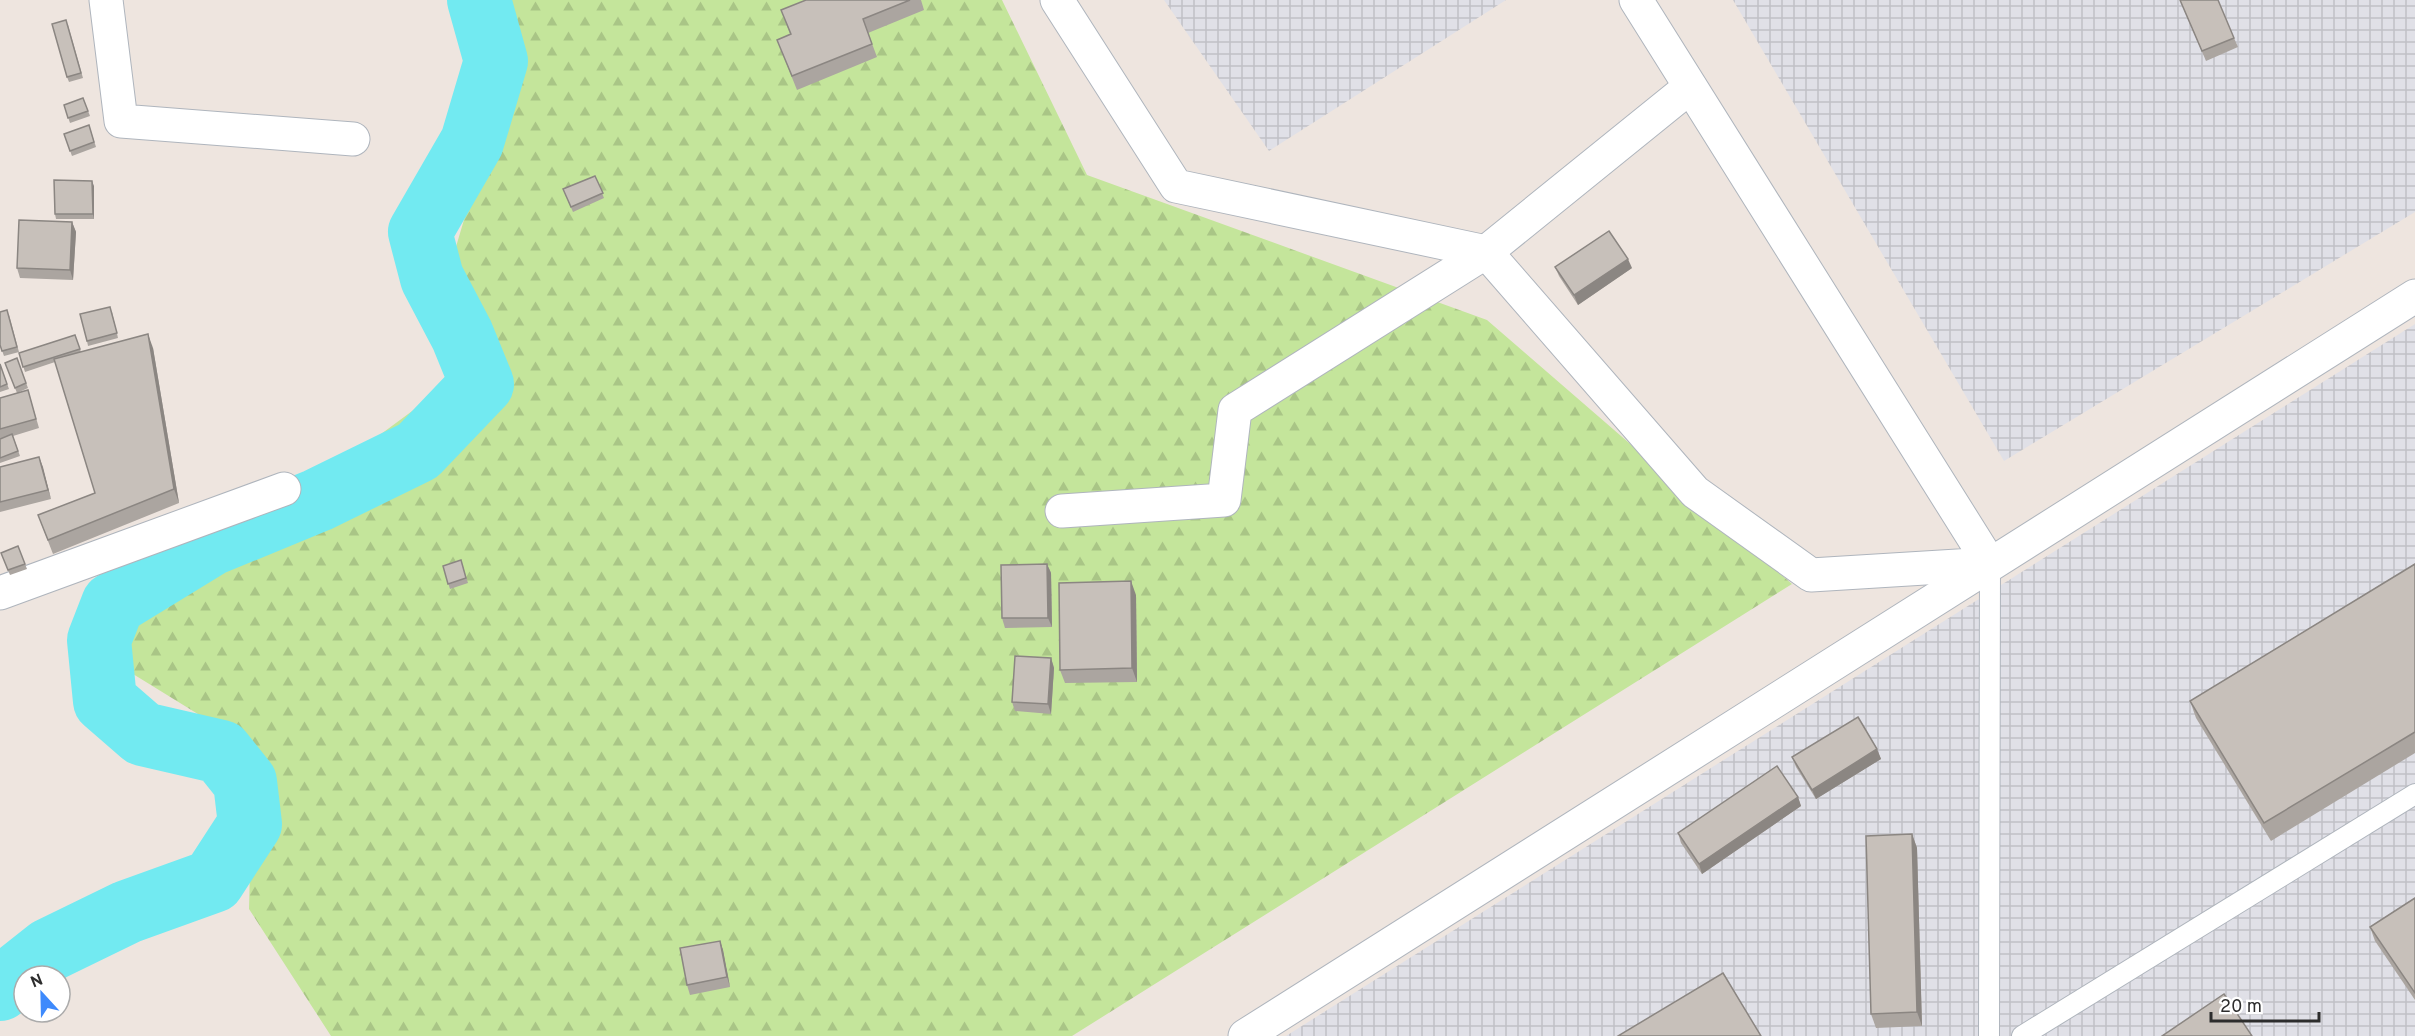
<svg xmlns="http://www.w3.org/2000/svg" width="2415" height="1036" font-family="Overpass,sans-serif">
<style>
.industrial{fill:url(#industrial-grid)}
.forest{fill:url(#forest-firs)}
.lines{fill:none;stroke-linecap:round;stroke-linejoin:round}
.river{stroke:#72eaf1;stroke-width:64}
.lane-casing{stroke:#afb5bd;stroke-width:22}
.street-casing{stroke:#afb5bd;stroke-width:35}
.lane{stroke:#fff;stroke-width:20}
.street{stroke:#fff;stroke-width:33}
.wall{fill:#aba5a0}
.shaded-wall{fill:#8b8682}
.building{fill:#c7c0ba;stroke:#8b8682;stroke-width:1.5}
</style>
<defs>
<pattern id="industrial-grid" width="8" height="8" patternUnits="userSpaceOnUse" patternTransform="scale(1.5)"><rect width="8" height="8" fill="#e0e0e7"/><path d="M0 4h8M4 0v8" fill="none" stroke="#c0c0c6"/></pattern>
<pattern id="forest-firs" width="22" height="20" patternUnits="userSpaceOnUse" patternTransform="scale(1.5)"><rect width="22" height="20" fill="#c4e59b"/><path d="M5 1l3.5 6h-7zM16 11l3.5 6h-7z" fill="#a9c586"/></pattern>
</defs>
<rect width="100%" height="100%" fill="#eee5df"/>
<g class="industrial">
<path d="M1164,0H1506L1269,151Z"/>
<path d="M1733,0H2415V212L2004,461Z"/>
<path d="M2415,324V1036H1286Z"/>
</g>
<path class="forest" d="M487,0H1002L1087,175L1487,320L1792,584L1072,1036H331L249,909L253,748L133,674L126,625L220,553L446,386L450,267L512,58Z"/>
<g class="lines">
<path class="river" d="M0,989L49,950L127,912L213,881L250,824L245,782L221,752L143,734L105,701L99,640L113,604L211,544L318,500L418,451L482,384L462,335L432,278L420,232L472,142L496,61L479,0"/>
<defs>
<g id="lane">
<path d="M1989,1036L1990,564"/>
<path d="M2022,1036L2415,794"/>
</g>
<g id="street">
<path d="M106,0L121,121L353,139"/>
<path d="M1057,0L1176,186L1486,252L1695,492L1811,575L1990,564L1636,0"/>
<path d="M1062,511L1224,500L1235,410L1486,252L1690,87"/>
<path d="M0,593L284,489"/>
<path d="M1245,1036L2415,296"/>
</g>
</defs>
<use href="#lane" class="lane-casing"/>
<use href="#street" class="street-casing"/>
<use href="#lane" class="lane"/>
<use href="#street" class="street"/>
</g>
<g class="wall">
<path d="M806,0H921L924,10L868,33L877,57L797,90L777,40L790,34L781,10Z"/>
<path d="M2180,0L2234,38L2238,47L2206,61Z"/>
<path d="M68,25L83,78L69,82L67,77Z"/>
<path d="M83,98L90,116L70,123L64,105Z"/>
<path d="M89,125L96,147L72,156L64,134Z"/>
<path d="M595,176L604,198L573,212L563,189Z"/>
<path d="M94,186V219H56L55,214Z"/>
<path d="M72,222L76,232L73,280L20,278L17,268Z"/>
<path d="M1555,267L1632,268L1578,305L1559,276Z"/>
<path d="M112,312L118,338L88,346L87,341Z"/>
<path d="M9,315L19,352L4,356L0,345Z"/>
<path d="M75,335L81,352L153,348L179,503L53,554L38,515L95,493L55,362L25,372L19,353Z"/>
<path d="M17,358L28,388L17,393L5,363Z"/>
<path d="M0,364L9,389L0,392Z"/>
<path d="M28,390L39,428L13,436L20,456L0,463V398Z"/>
<path d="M39,457L51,499L0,512V467Z"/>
<path d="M18,546L27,569L10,575L1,553Z"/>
<path d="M461,560L468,583L450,589L443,566Z"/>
<path d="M1047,564L1051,573L1052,627L1005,628L1002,618Z"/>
<path d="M2415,564V753L2271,841L2196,718L2190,701Z"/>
<path d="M1136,595L1137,682L1065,683L1060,670Z"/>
<path d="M1051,658L1054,668L1051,714L1015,711L1012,702Z"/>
<path d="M1877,749L1881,759L1816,799L1796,767L1792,757Z"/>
<path d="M1798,797L1801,806L1702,874L1681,843L1678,833Z"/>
<path d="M1912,834L1917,848L1922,1026L1876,1028L1871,1014Z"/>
<path d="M2415,898V1000L2375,941L2370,927Z"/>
<path d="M720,941L723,950L730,987L690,995L687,985Z"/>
</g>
<g class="shaded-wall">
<path d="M92,181L94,186V219L93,214Z"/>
<path d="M72,222L76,232L73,280L70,270Z"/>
<path d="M1628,259L1632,268L1578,305L1574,295Z"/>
<path d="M148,334L153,348L179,503L174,489Z"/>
<path d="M39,457L43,467L51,499L48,490Z"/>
<path d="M1047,564L1051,573L1052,627L1048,618Z"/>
<path d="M1131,581L1136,595L1137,682L1132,668Z"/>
<path d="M1051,658L1054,668L1051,714L1048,704Z"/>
<path d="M1877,749L1881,759L1816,799L1812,790Z"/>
<path d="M1798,797L1801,806L1702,874L1699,864Z"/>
<path d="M1912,834L1917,848L1922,1026L1917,1012Z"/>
<path d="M720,941L723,950L730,987L727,977Z"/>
</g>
<g class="building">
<path d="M806,0H910L863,19L872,44L792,76L777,40L791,34L781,10Z"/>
<path d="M2180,0H2218L2234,38L2202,51Z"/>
<path d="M66,20L81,73L67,77L52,24Z"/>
<path d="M83,98L88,111L68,118L64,105Z"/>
<path d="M89,125L94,142L70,151L64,134Z"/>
<path d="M595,176L603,193L571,207L563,189Z"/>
<path d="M54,180L92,181L93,214H55Z"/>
<path d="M19,220L72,222L70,270L17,268Z"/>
<path d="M1609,231L1628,259L1574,295L1555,267Z"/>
<path d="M110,307L117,333L87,341L80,314Z"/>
<path d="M7,310L17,347L2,351L0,345V312Z"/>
<path d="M148,334L174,489L48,540L38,515L95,493L54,359Z"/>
<path d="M75,335L80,349L23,367L19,353Z"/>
<path d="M17,358L26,383L15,388L5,363Z"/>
<path d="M0,364L7,384L0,387Z"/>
<path d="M28,390L36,419L0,429V398Z"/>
<path d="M12,434L18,451L0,458V439Z"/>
<path d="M39,457L48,490L0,502V467Z"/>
<path d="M18,546L25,564L8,570L1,553Z"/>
<path d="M461,560L466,578L448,584L443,566Z"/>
<path d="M1047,564L1048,618H1002L1001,565Z"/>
<path d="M2415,564V732L2264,823L2190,701Z"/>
<path d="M1131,581L1132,668L1060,670L1059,583Z"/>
<path d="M1015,656L1051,658L1048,704L1012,702Z"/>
<path d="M1858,717L1877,749L1812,790L1792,757Z"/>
<path d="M1777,766L1798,797L1699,864L1678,833Z"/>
<path d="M1912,834L1917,1012L1871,1014L1866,836Z"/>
<path d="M2415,898V993L2370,927Z"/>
<path d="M720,941L727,977L687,985L680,948Z"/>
<path d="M1723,973L1761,1036H1618Z"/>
<path d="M2224,994L2252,1036H2162Z"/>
</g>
<g transform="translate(42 994) rotate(338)"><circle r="28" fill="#ffffff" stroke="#ababab" stroke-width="1.5"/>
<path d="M0-4.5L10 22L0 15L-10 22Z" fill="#3e8afc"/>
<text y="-9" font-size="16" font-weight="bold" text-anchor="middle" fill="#2d2d2d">N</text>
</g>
<path d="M2211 1012v9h108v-9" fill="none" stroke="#2d2d2d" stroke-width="3"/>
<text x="2220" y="1012" font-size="18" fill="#2d2d2d" stroke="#ffffff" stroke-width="4.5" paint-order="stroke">20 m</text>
</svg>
